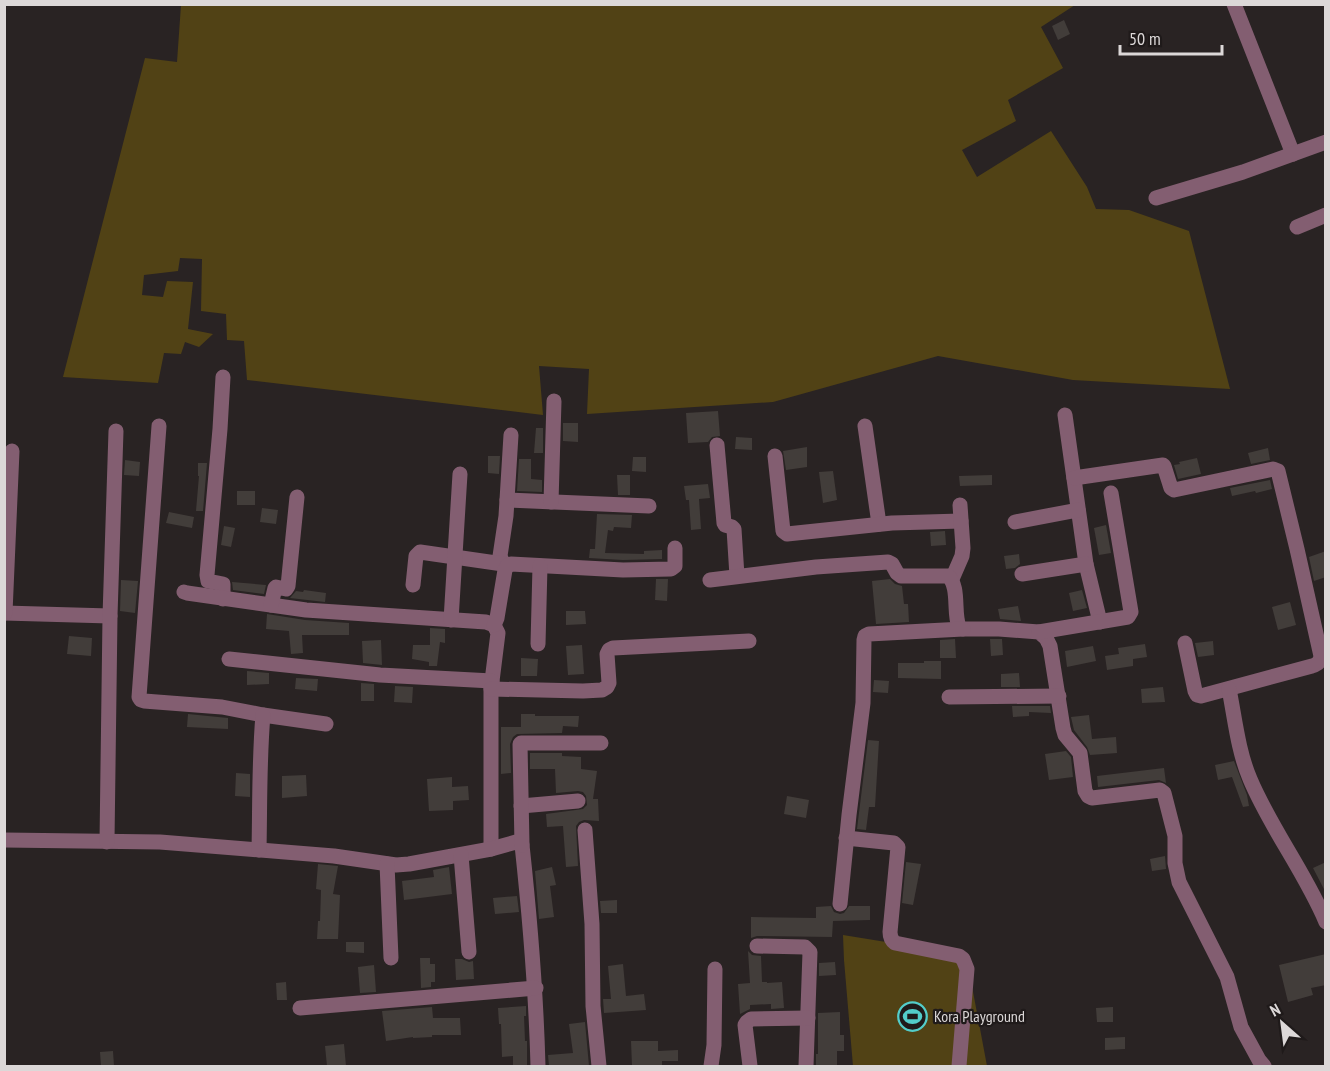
<svg xmlns="http://www.w3.org/2000/svg" width="1330" height="1071" font-family="'PT Sans Narrow',sans-serif">
<style>
.green{fill:#514215}
.building{fill:#423d3a}
.lines{fill:none;stroke-linecap:round;stroke-linejoin:round}
.minor{stroke:#835e71;stroke-width:15}
.labels{text-anchor:middle;stroke-width:4.5;stroke-linejoin:round;paint-order:stroke}
.poi-label{font-size:16px;fill:#dcd8d8;stroke:#1f1a1a;text-anchor:start}
</style>
<rect width="100%" height="100%" fill="#292323"/>
<g class="green">
<path d="M1075,5L1041,27L1063,68L1008,100L1016,121L962,150L977,177L1051,131L1087,187L1096,209L1129,210L1189,231L1230,389L1073,380L938,356L773,402L587,414L589,369L539,366L543,415L247,380L244,341L227,340L226,314L201,311L202,259L180,258L178,271L144,275L142,295L163,297L167,281L193,282L188,329L213,334L199,347L185,342L181,354L164,353L158,383L63,377L145,58L177,62L181,5Z"/>
<path d="M843,935L960,954L968,965L987,1066H853L844,960Z"/>
</g>
<g class="building">
<path d="M1064,20L1070,34L1058,40L1052,26Z"/>
<path d="M718,411L720,436L712,437L708,442L688,443L686,413Z"/>
<path d="M563,423H578V442L563,441Z"/>
<path d="M536,428H543V453H534Z"/>
<path d="M736,437L752,438V450L735,449Z"/>
<path d="M807,447V467L786,470L783,451Z"/>
<path d="M1268,448L1270,460L1251,464L1248,453Z"/>
<path d="M488,456H500L499,474L488,473Z"/>
<path d="M633,457H646V472L632,471Z"/>
<path d="M1197,458L1201,474L1178,479L1174,465L1180,464L1179,462Z"/>
<path d="M519,459H531V479L542,480V492L517,491Z"/>
<path d="M125,460L140,462L139,476L124,475Z"/>
<path d="M198,463H207L203,511H196L199,476H198Z"/>
<path d="M833,471L837,500L823,503L819,472Z"/>
<path d="M617,475H630V495H618Z"/>
<path d="M992,475V485L960,486L959,476Z"/>
<path d="M1270,480L1272,489L1256,493L1255,491L1232,496L1230,488Z"/>
<path d="M708,484L710,498L699,499L701,529L691,530L689,500H686L684,486Z"/>
<rect x="237" y="491" width="18" height="14"/>
<path d="M262,508L278,510L276,524L260,522Z"/>
<path d="M169,512L194,517L192,528L166,523Z"/>
<path d="M597,514L632,515L631,528L614,527L613,531L608,530L605,553L644,554V551L662,550V559L623,560L589,558L590,549H595Z"/>
<path d="M1106,525L1111,553L1099,555L1094,528Z"/>
<path d="M224,526L235,528L231,547L221,545Z"/>
<path d="M945,531L946,545L931,546L930,532Z"/>
<path d="M1326,551V577L1314,581L1309,557Z"/>
<path d="M1019,554L1020,564L1015,568L1006,569L1004,556Z"/>
<path d="M656,579H668L667,601L655,600Z"/>
<path d="M890,579L895,584L902,586L904,604H908L909,622L876,624L872,581Z"/>
<path d="M121,580L138,581L135,613L120,611Z"/>
<path d="M232,582L266,585L264,594L233,590Z"/>
<path d="M304,590L326,593L325,602L290,598L296,591L303,592Z"/>
<path d="M1082,590L1087,608L1073,611L1069,593Z"/>
<path d="M1290,602L1296,625L1278,630L1272,607Z"/>
<path d="M1018,606L1021,621L1000,619L998,609Z"/>
<path d="M566,611H585L586,624L566,625Z"/>
<path d="M267,614L305,620L349,623V635H302L303,653L291,654L289,631L266,629Z"/>
<path d="M430,628L445,629V643L440,642L437,666H429V662L412,659L413,645H430Z"/>
<path d="M69,636L92,638L91,656L67,654Z"/>
<path d="M955,639L956,658H940V640Z"/>
<path d="M990,639H1002L1003,655L991,656Z"/>
<path d="M381,640L382,665L363,663L362,641Z"/>
<path d="M1213,641L1214,655L1198,657L1195,643Z"/>
<path d="M1145,644L1147,657L1133,659V666L1107,670L1105,656L1119,654L1118,648Z"/>
<path d="M582,645L584,674L568,675L566,646Z"/>
<path d="M1093,646L1096,661L1067,667L1065,651Z"/>
<path d="M521,658L538,659L537,676H521Z"/>
<path d="M924,661H941V679L898,678V663H924Z"/>
<path d="M247,671L269,673V684L247,685Z"/>
<path d="M1019,673L1020,687H1001V674Z"/>
<path d="M296,678L318,679L317,691L295,689Z"/>
<path d="M874,680L889,681L888,693L873,692Z"/>
<path d="M361,683L374,684V701H361Z"/>
<path d="M395,686L413,687L412,703L394,702Z"/>
<path d="M1163,687L1165,702L1142,703L1141,689Z"/>
<path d="M1012,706H1050L1051,713L1029,712V716L1013,717Z"/>
<path d="M188,714L228,718V729L187,727Z"/>
<path d="M521,714H535V716H579L578,727L563,726L562,733L517,734L513,737L510,744L511,773L501,774V727H521Z"/>
<path d="M1089,715L1092,739L1116,737L1117,753L1090,755L1087,747L1074,730L1071,717Z"/>
<path d="M868,740L879,741L875,807H869L866,830L857,829Z"/>
<path d="M1066,751L1071,757L1073,777L1049,780L1045,754Z"/>
<path d="M530,753H562V756L581,757V769L597,771L593,799H598L599,821L584,820L579,822L576,826L578,866L566,867L563,826L547,827L546,814L583,809L587,805L586,796L583,792L578,791L556,793L555,769H530Z"/>
<path d="M1234,761L1247,795L1249,806L1243,807L1232,777L1218,780L1215,765Z"/>
<path d="M1164,768L1166,783L1159,780L1098,787L1097,776Z"/>
<path d="M236,773L250,774V797L235,796Z"/>
<path d="M306,775L307,796L282,798V776Z"/>
<path d="M452,777V787L468,786L469,800L453,801V810L429,811L427,779Z"/>
<path d="M787,796L809,800L806,818L784,814Z"/>
<path d="M1165,856L1166,869L1152,871L1150,859Z"/>
<path d="M906,862L921,864L913,905L902,903Z"/>
<path d="M1326,862V893L1313,868Z"/>
<path d="M318,864L338,866L333,894L340,895L338,939H317L318,921H320L321,890L316,889Z"/>
<path d="M449,867L452,894L404,900L402,881L434,877L433,870Z"/>
<path d="M552,867L556,885L550,886L554,917L539,919L535,871Z"/>
<path d="M517,896L519,912L495,914L493,898Z"/>
<path d="M617,900V913H601L600,901Z"/>
<path d="M831,906L834,912L840,914L844,913L849,906H870V920L833,921L832,937L757,936L751,938V917L816,918V907Z"/>
<path d="M346,942H364V953L346,952Z"/>
<path d="M748,951L752,955L761,956L762,982H767V983L782,982L784,1008L771,1009V1004L750,1005V1009L740,1014L738,984L750,983Z"/>
<path d="M1326,954V985L1311,988L1313,995L1288,1002L1279,965Z"/>
<path d="M420,958H430V964H435V982H431V987L421,988Z"/>
<path d="M455,959H462L469,962L473,961L474,979L456,980Z"/>
<path d="M835,962L836,975L819,976V963Z"/>
<path d="M623,964L626,996L644,994L646,1010L604,1013L603,999H611L608,966Z"/>
<path d="M374,965L376,992L360,993L358,967Z"/>
<path d="M286,982L287,1000H277L276,983Z"/>
<path d="M526,1006V1016H524L525,1041H527V1066H513V1056L502,1057L501,1024H499L498,1008Z"/>
<path d="M432,1007L433,1018H460L461,1035H432V1037L413,1038V1037L386,1041L382,1011Z"/>
<path d="M1113,1007V1022H1097L1096,1008Z"/>
<path d="M840,1012V1035H844V1051H837V1066H816V1054H818V1013Z"/>
<path d="M585,1022L589,1066H549L548,1055L573,1053L569,1024Z"/>
<path d="M1125,1037V1049L1105,1050V1038Z"/>
<path d="M631,1041H658V1051L678,1050V1061H662V1066H632Z"/>
<path d="M344,1044L346,1066H327L325,1046Z"/>
<path d="M113,1051L114,1066H101L100,1052Z"/>
</g>
<g class="lines">
<g class="minor">
<path d="M1234,4L1293,154"/>
<path d="M1156,198L1243,172L1326,142"/>
<path d="M1297,227L1326,215"/>
<path d="M223,377L220,429L207,575L208,581L223,584V599"/>
<path d="M1065,415L1086,564L1100,622"/>
<path d="M159,426L139,697L141,700L144,701L222,707L263,715L326,724"/>
<path d="M865,426L879,524"/>
<path d="M717,445L724,523L725,525L732,527L734,529L737,576"/>
<path d="M775,456L783,531L787,534L892,523L961,521"/>
<path d="M1074,478L1163,465L1164,466L1171,488L1174,490L1273,469L1278,471L1297,549L1321,656C1320,662 1318,664 1312,666L1201,696L1197,695L1195,691L1185,643"/>
<path d="M507,500L649,506"/>
<path d="M551,502L554,401"/>
<path d="M1015,522L1078,510"/>
<path d="M506,568L503,564L500,556L506,516L511,435"/>
<path d="M1022,574L1086,564"/>
<path d="M952,579L962,556L963,548L960,505"/>
<path d="M710,580L816,567L888,562L892,564L897,573L901,576H948C960,587 953,612 959,627L963,629H999L1039,632L1046,638L1050,646L1063,728L1065,735L1080,753L1085,791L1088,796L1092,798L1160,790L1164,793L1175,836V863L1179,882L1227,977L1241,1027L1259,1060L1264,1066"/>
<path d="M413,585L416,556L420,552L503,564"/>
<path d="M184,592L187,593L306,610L486,622L494,625L498,633L491,689V849"/>
<path d="M271,605L275,588L276,587L286,589L288,586L297,497"/>
<path d="M4,613L110,616"/>
<path d="M5,613L12,451"/>
<path d="M451,620L460,474"/>
<path d="M494,625L497,618L505,570L507,566L511,564L623,570L671,569L675,566V548"/>
<path d="M1039,632L1128,617L1131,612L1111,493"/>
<path d="M538,644L540,566"/>
<path d="M229,659L380,675L492,681"/>
<path d="M491,689L583,691L602,690L607,687L609,683L607,654L609,650L613,648L749,641"/>
<path d="M1229,689C1235,719 1238,751 1250,779C1271,829 1305,872 1326,922"/>
<path d="M949,697L1059,696"/>
<path d="M521,806L578,801"/>
<path d="M585,830L592,924L593,1006L599,1066"/>
<path d="M846,838L894,843L898,847L890,932C890,937 891,940 895,943L959,956L963,959L967,969L959,1066"/>
<path d="M4,840L160,842L334,856L396,865L409,864L491,849L516,842H520L522,845C530,919 536,992 538,1066"/>
<path d="M107,842L110,616L116,431"/>
<path d="M522,845L520,744L521,743H601"/>
<path d="M259,850C260,805 259,760 263,715"/>
<path d="M461,855L469,952"/>
<path d="M387,864L391,958"/>
<path d="M840,904L849,815L863,703L864,640L865,636L869,634L963,629"/>
<path d="M757,946L805,947L810,952L806,1066"/>
<path d="M300,1008L536,988"/>
<path d="M711,1066L714,1045L715,969"/>
<path d="M750,1066L745,1025L747,1022L751,1019L808,1018"/>
</g>
</g>
<defs>
<symbol id="stadium-ring" viewBox="-11 -11 22 22"><circle r="9.5" fill="#1f1a1a" stroke="#53cdca" stroke-width="1.5"/><path d="M0-5a6.5 5 0 1 0 0 10a6.5 5 0 1 0 0-10ZM-3.5-1.8h7v3.6h-7Z" fill="#53cdca"/></symbol>
</defs>
<g fill-rule="evenodd">
<use href="#stadium-ring" x="896" y="1000" width="33" height="33"/>
</g>
<g class="labels">
<g class="poi-label">
<text x="934" y="1022">Kora Playground</text>
</g>
</g>
<rect width="1330" height="1071" fill="none" stroke="#dcd8d8" stroke-width="12"/>
<g transform="translate(1282 1023) rotate(332)" stroke="#1f1a1a" stroke-width="4.5" paint-order="stroke">
<path d="M0-4.5L10 22L0 15L-10 22Z" fill="#dcd8d8"/>
<text y="-9" font-size="16" font-weight="bold" text-anchor="middle" fill="#dcd8d8">N</text>
</g>
<path d="M1120 45v9h102v-9" fill="none" stroke="#dcd8d8" stroke-width="3"/>
<text x="1129" y="45" font-size="18" fill="#dcd8d8" stroke="#1f1a1a" stroke-width="4.5" paint-order="stroke">50 m</text>
</svg>
